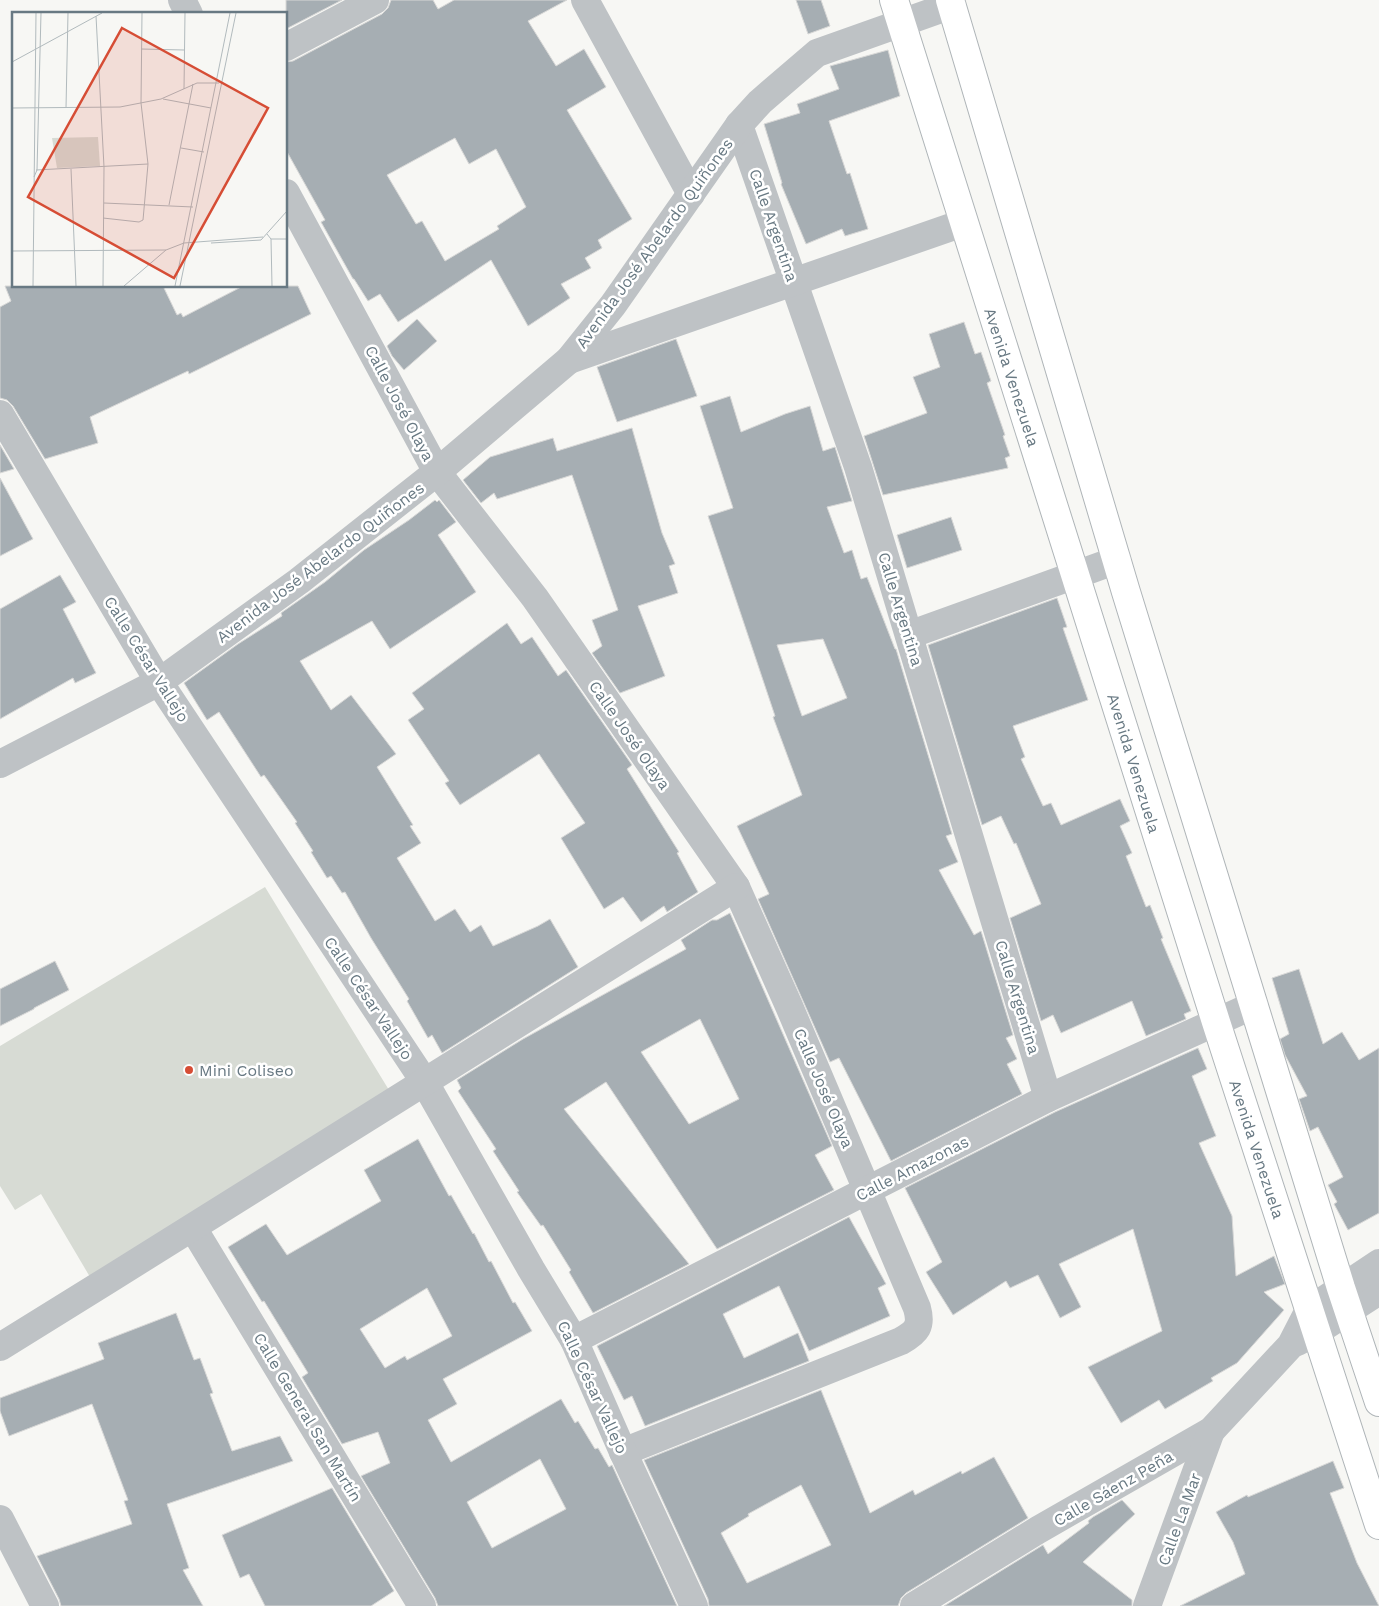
<svg xmlns="http://www.w3.org/2000/svg" width="1379" height="1606" font-family="'Work Sans',sans-serif">
<style>
.green{fill:#d7dbd4}
.building{fill:#a6aeb3;stroke:#d8d8d7;fill-rule:evenodd}
.lines{fill:none;stroke-linecap:round;stroke-linejoin:round}
.major-casing{stroke:#afb5b8;stroke-width:30}
.minor{stroke:#bec2c5;stroke-width:28}
.major{stroke:#fff;stroke-width:28}
.poi-dot{fill:#d64d35;stroke:#fff;stroke-width:2}
.labels{text-anchor:middle;stroke-width:5;stroke-linejoin:round;paint-order:stroke}
.street-label{font-size:16px;fill:#687983;stroke:#fff}
.poi-label{font-size:16px;fill:#687983;stroke:#fff;text-anchor:start}
.inset-road{fill:none;stroke:#b1babd;stroke-width:1}
.view{fill:#d64d35;fill-opacity:0.15;stroke:#d64d35;stroke-width:2.5}
.inset-edge{fill:none;stroke:#687983;stroke-width:2.5}
</style>
<rect width="100%" height="100%" fill="#f7f7f4"/>
<path class="green" d="M265,887L392,1095L90,1277L41,1194L15,1210L0,1186V1046Z"/>
<g class="building">
<path d="M286,0H342L286,29Z"/>
<path d="M391,0H433L438,9L454,0H567L528,21L556,66L584,49L606,87L567,110L632,219L598,240L602,248L585,258L591,268L561,284L570,298L528,326L491,260L398,322L380,294L368,301L354,279H353L321,222L325,220L286,150V62L293,61L382,14L388,8ZM455,138L469,164L496,149L526,207L497,226L499,229L445,261L422,221L416,224L387,175Z"/>
<path d="M796,0H821L830,26L808,34Z"/>
<path d="M888,50L900,96L829,121L847,174L850,173L868,229L845,236L842,229L806,244L781,184L782,183L764,124L800,113L797,104L839,89L830,66Z"/>
<path d="M5,286H163L177,315L181,313L183,317L243,286H298L311,314L189,374L188,371L90,417L98,443L45,459L13,406L7,400L0,398V307L11,301Z"/>
<path d="M417,319L437,341L404,370L392,356L387,346Z"/>
<path d="M964,322L975,354L981,352L991,381L987,383L1005,435L1003,436L1010,456L1005,458L1008,468L883,495L864,436L927,413L913,377L940,367L929,334Z"/>
<path d="M676,339L697,396L617,422L597,367Z"/>
<path d="M730,396L741,432L785,414L810,406L823,451L835,447L852,501L827,507L844,553L852,550L861,579L867,577L895,649H896L952,834L946,836L958,862L939,870L974,935L981,931L1013,1035L1006,1038L1017,1059L1007,1064L1022,1094L891,1161L839,1058L830,1062L758,899L769,894L737,826L802,795L773,717L775,716L708,516L733,508L700,406ZM823,639L847,698L802,716L777,645Z"/>
<path d="M632,428L662,533L675,564L669,566L678,593L638,606L665,676L620,693L592,653L602,646L592,620L618,610L572,475L497,499L494,493L481,503L463,480L490,457L553,438L557,451Z"/>
<path d="M0,445L14,469L0,473Z"/>
<path d="M0,478L33,539L0,556Z"/>
<path d="M435,500L437,502L439,500L456,522L438,535L476,592L390,649L372,621L300,661L331,710L351,695L396,754L377,767L413,825L410,826L421,843L397,858L435,921L455,909L470,932L481,925L493,946L538,926L550,919L578,967L442,1053L432,1035L428,1038L407,1001L409,999L371,938L345,892L342,893L331,876L327,878L311,852L313,851L295,823L297,822L264,775L261,777L219,712L207,720L184,683L238,644L282,616L281,613L325,582L364,550L409,520Z"/>
<path d="M951,517L962,550L907,568L897,535Z"/>
<path d="M60,575L76,602L63,609L96,673L75,683L73,678L0,719V609Z"/>
<path d="M1057,598L1067,627L1063,628L1088,700L1013,726L1025,757L1021,759L1043,806L1051,803L1061,825L1120,799L1130,821L1120,826L1132,853L1126,856L1146,907L1150,905L1163,938L1161,939L1191,1011L1184,1014L1186,1019L1146,1036L1132,1001L1061,1033L1053,1015L1041,1021L1010,918L1041,904L1016,843L1014,844L1001,816L982,825L928,645Z"/>
<path d="M507,623L521,644L532,637L558,676L566,670L632,765L627,769L679,852L677,853L698,892L667,912L664,906L641,922L623,897L604,909L561,838L585,823L539,754L460,805L445,783L449,781L408,720L424,709L412,693Z"/>
<path d="M730,913L832,1146L815,1155L834,1190L717,1249L606,1082L564,1109L689,1264L593,1313L569,1272L571,1270L543,1225L541,1226L517,1192L519,1191L493,1151L496,1149L458,1091L461,1088L457,1080L523,1039L686,949L681,940L712,920H717ZM700,1019L739,1099L689,1124L641,1052Z"/>
<path d="M55,961L69,990L34,1008V1009L0,1026V989Z"/>
<path d="M1299,969L1323,1044L1342,1032L1359,1060L1379,1048V1213L1348,1230L1334,1204L1337,1202L1328,1185L1343,1177L1318,1127L1310,1131L1299,1099L1307,1096L1285,1055L1280,1039L1289,1034L1272,978Z"/>
<path d="M1198,1048L1207,1069L1192,1076L1216,1136L1199,1143L1232,1216L1236,1276L1274,1256L1285,1284L1264,1292L1284,1310L1237,1363L1211,1378L1213,1381L1165,1409L1159,1400L1121,1423L1088,1367L1162,1331L1133,1229L1059,1264L1081,1307L1060,1318L1038,1275L1010,1288L1006,1281L953,1315L926,1272L942,1262L905,1188L1055,1112Z"/>
<path d="M418,1139L449,1196L451,1195L473,1234L474,1233L489,1262L491,1261L513,1303L515,1302L532,1331L443,1379L457,1404L428,1420L451,1462L561,1399L575,1423L578,1421L595,1449L598,1448L609,1467L612,1465L677,1606H438L435,1598L361,1476L390,1463L378,1432L342,1444L302,1377L308,1373L264,1301L262,1302L228,1247L266,1224L287,1255L381,1201L364,1170ZM427,1288L452,1336L407,1360L405,1356L385,1368L360,1329ZM540,1459L566,1509L492,1548L467,1502Z"/>
<path d="M849,1217L886,1284L878,1288L890,1316L809,1351L779,1286L723,1314L744,1358L798,1333L809,1361L645,1426L632,1396L624,1400L597,1346Z"/>
<path d="M176,1313L194,1360L200,1358L213,1393L210,1394L232,1451L280,1436L293,1461L167,1504L189,1568L183,1570L203,1606H61L59,1599L37,1556L132,1524L124,1501L128,1500L92,1404L9,1436L0,1411V1398L104,1359L98,1343Z"/>
<path d="M821,1390L870,1513L913,1490L915,1495L961,1471L962,1474L994,1457L1028,1518L906,1593L901,1598L898,1606H709L708,1599L644,1460ZM801,1485L831,1545L747,1583L721,1533L749,1516L748,1514Z"/>
<path d="M1333,1461L1344,1488L1330,1493L1357,1563L1379,1606H1180L1245,1574L1233,1542L1216,1512L1247,1495L1248,1497Z"/>
<path d="M332,1488L394,1591L371,1606H265L249,1574L240,1578L222,1535Z"/>
<path d="M1122,1500L1135,1514L1083,1562L1132,1600V1606H944L1043,1545L1048,1554L1089,1523L1088,1521L1093,1517Z"/>
</g>
<g class="lines">
<defs>
<g id="major">
<path d="M894,0L1216,1022L1379,1525"/>
<path d="M950,0L1126,592L1341,1288L1379,1402"/>
</g>
</defs>
<use href="#major" class="major-casing"/>
<g class="minor">
<path d="M182,0L189,14"/>
<path d="M585,0L691,194"/>
<path d="M286,47L375,0"/>
<path d="M739,125L858,467L1048,1098"/>
<path d="M286,193L437,472L535,598L736,887L789,1006L917,1308C922,1326 917,1332 901,1341L623,1452"/>
<path d="M569,360L963,223"/>
<path d="M0,414L159,682L424,1081L531,1269L574,1340L623,1452L694,1606"/>
<path d="M909,635L1117,560"/>
<path d="M0,764L159,682L299,581L437,472L569,360L613,305L739,125L760,102L817,53L952,5"/>
<path d="M193,1228L422,1606"/>
<path d="M574,1340L1048,1098L1254,1005"/>
<path d="M1297,1342L1316,1332L1379,1291"/>
<path d="M0,1347C246,1195 490,1040 736,887"/>
<path d="M0,1519L45,1606"/>
<path d="M914,1606L1038,1530L1211,1431L1291,1345L1309,1310L1379,1263"/>
<path d="M1147,1606L1211,1431"/>
</g>
<use href="#major" class="major"/>
</g>
<circle class="poi-dot" cx="189" cy="1070" r="5"/>
<g class="labels">
<g class="street-label">
<text transform="translate(774 225) rotate(71)" y="6">Calle Argentina</text>
<text transform="translate(654 243) rotate(-54)" y="6">Avenida José Abelardo Quiñones</text>
<text transform="translate(1012 377) rotate(72)" y="6">Avenida Venezuela</text>
<text transform="translate(400 403) rotate(62)" y="6">Calle José Olaya</text>
<text transform="translate(320 562) rotate(-37)" y="6">Avenida José Abelardo Quiñones</text>
<text transform="translate(901 609) rotate(73)" y="6">Calle Argentina</text>
<text transform="translate(147 659) rotate(58)" y="6">Calle César Vallejo</text>
<text transform="translate(630 735) rotate(55)" y="6">Calle José Olaya</text>
<text transform="translate(1134 763) rotate(73)" y="6">Avenida Venezuela</text>
<text transform="translate(1018 997) rotate(73)" y="6">Calle Argentina</text>
<text transform="translate(369 998) rotate(56)" y="6">Calle César Vallejo</text>
<text transform="translate(824 1088) rotate(67)" y="6">Calle José Olaya</text>
<text transform="translate(1257 1149) rotate(72)" y="6">Avenida Venezuela</text>
<text transform="translate(912 1168) rotate(-27)" y="6">Calle Amazonas</text>
<text transform="translate(593 1387) rotate(65)" y="6">Calle César Vallejo</text>
<text transform="translate(308 1417) rotate(59)" y="6">Calle General San Martín</text>
<text transform="translate(1113 1488) rotate(-30)" y="6">Calle Sáenz Peña</text>
<text transform="translate(1179 1519) rotate(-70)" y="6">Calle La Mar</text>
</g>
<g class="poi-label">
<text x="199" y="1076">Mini Coliseo</text>
</g>
</g>
<g transform="translate(12 12)">
<rect width="275" height="275" fill="#f7f7f4"/>
<path d="M86,125L88,154L45,156L40,126Z" fill="#d7dbd4"/>
<path class="inset-road" d="M84,4L92,155L91,274M129,37L172,38M0,50L90,1M172,77L173,1M151,87L199,96M0,96L108,95L149,87L185,71H207M54,96L56,1M169,136L192,140M59,157L64,274M24,158L136,152M22,165L25,158L29,1M92,191L181,195M157,193L181,72M91,206L127,210L131,208L136,152L129,91L130,1M255,222L259,227L260,274M259,227H275M199,231L249,228L275,199M0,239L154,238L172,231L251,225M21,274L24,1M112,274L154,238M163,274L218,1M168,274L224,1"/>
<path class="view" d="M110,16L256,96L162,266L16,185Z"/>
<rect width="275" height="275" class="inset-edge"/>
</g>
</svg>
